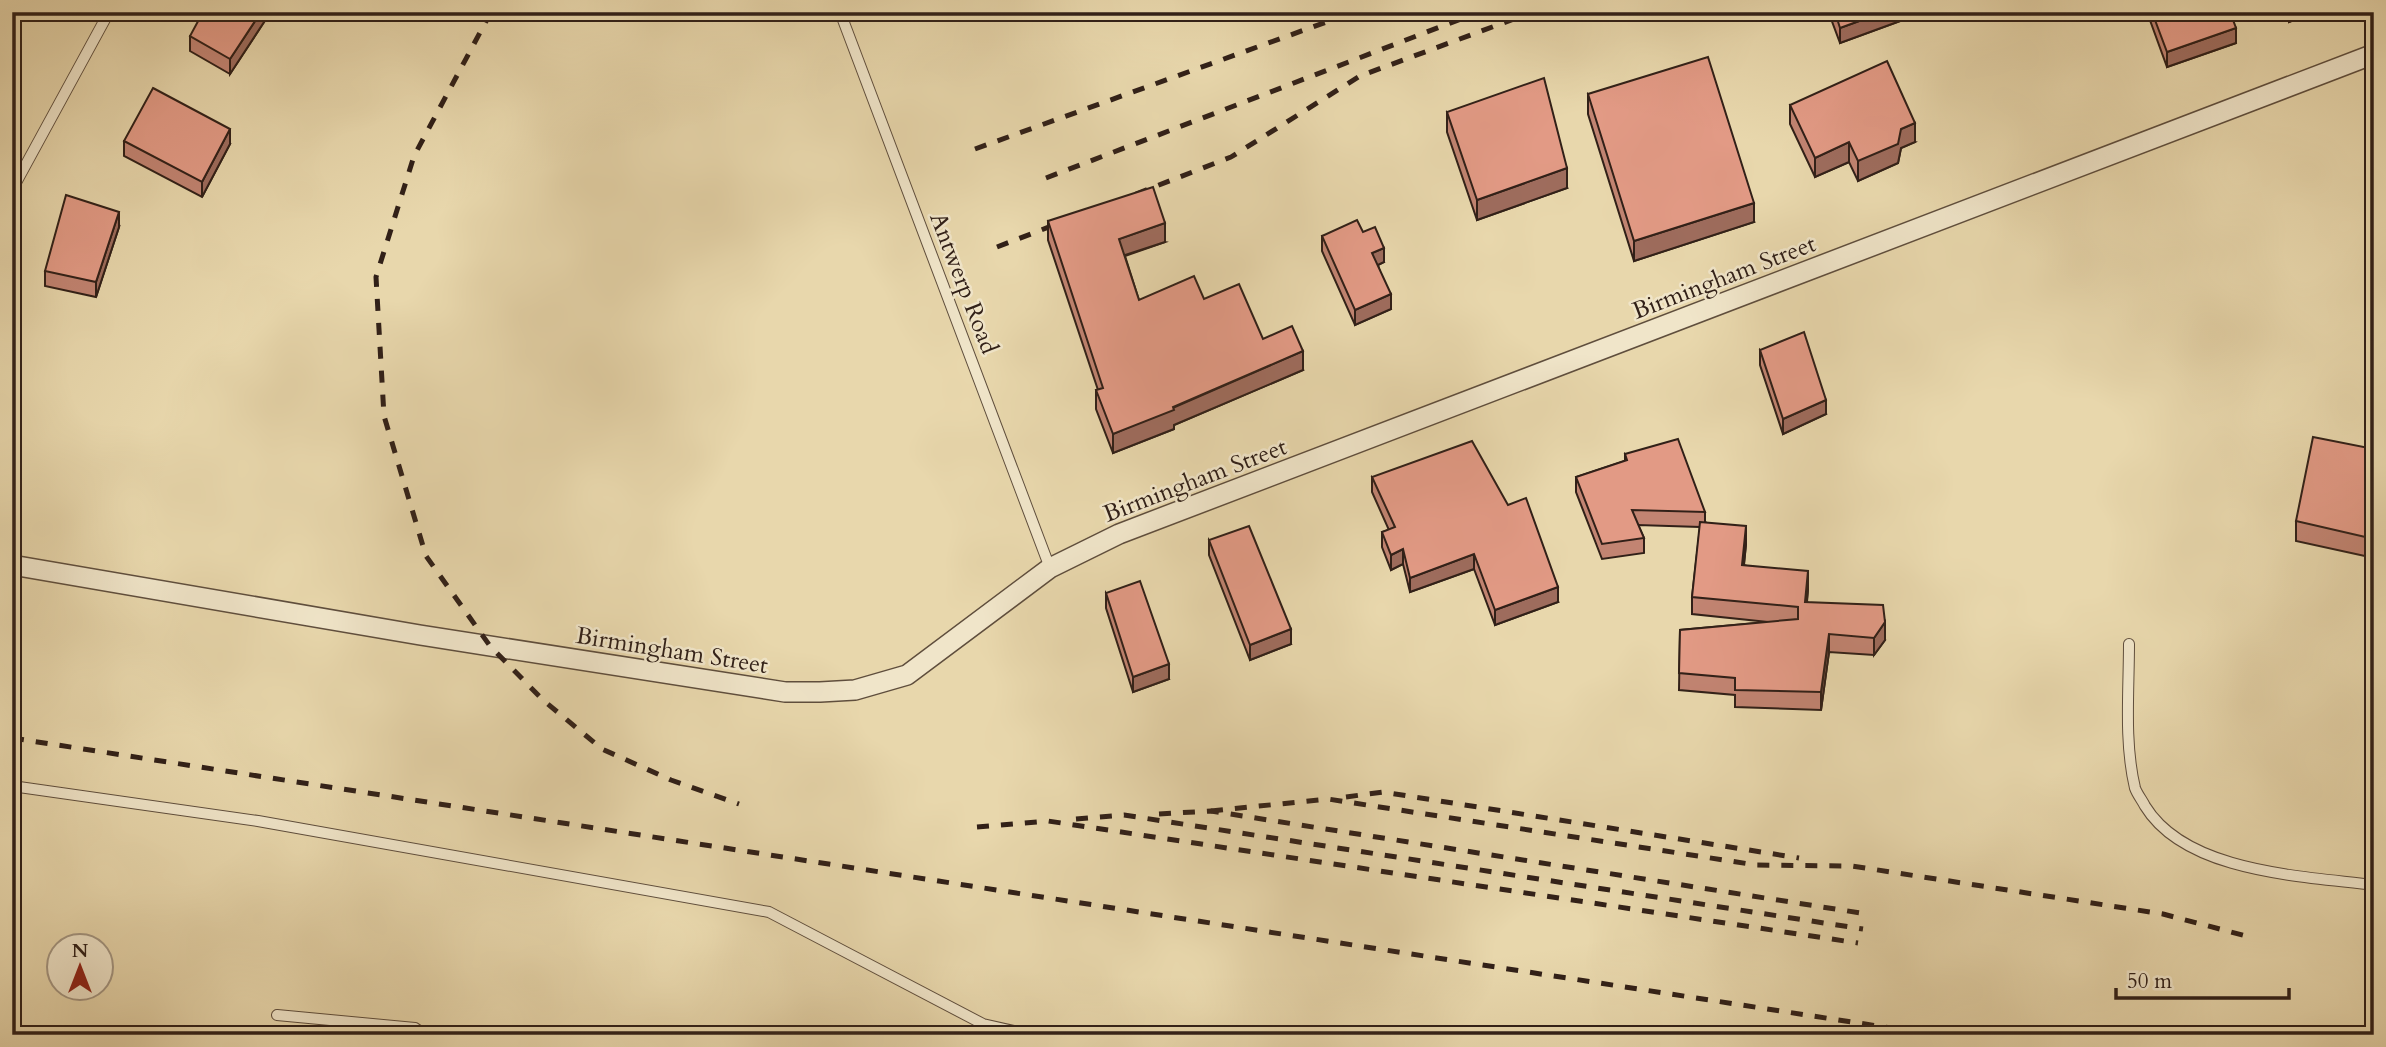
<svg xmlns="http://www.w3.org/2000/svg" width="2386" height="1047" font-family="Cardo,serif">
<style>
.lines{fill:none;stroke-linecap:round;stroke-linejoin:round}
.service-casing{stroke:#5f4e3d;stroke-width:12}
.minor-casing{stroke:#5f4e3d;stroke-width:22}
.service{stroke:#f0e5c9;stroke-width:10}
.minor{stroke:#f0e5c9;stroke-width:19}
.rail{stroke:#312018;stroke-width:5;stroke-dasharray:12 12;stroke-linecap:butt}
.wall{fill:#c28472;stroke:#312018;stroke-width:2}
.shaded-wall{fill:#9e6c5d;stroke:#312018;stroke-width:2}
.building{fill:#e29a85;stroke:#312018;stroke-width:2}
.labels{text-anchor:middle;stroke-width:5;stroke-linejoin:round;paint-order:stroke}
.street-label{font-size:24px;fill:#312018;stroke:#f0e5c9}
</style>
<rect width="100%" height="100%" fill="#e8d7ac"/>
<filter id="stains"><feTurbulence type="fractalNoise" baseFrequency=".00286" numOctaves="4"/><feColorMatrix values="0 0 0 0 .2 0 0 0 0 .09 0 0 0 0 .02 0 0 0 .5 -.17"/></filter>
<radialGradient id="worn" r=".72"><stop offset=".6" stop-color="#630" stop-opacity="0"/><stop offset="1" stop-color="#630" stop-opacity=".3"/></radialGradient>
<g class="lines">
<defs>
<g id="service">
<path d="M840,12L1050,568"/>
<path d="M12,190L109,12"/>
<path d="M2129,644C2129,691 2124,742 2135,788C2137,794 2142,800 2145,806C2186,873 2303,876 2374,885"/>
<path d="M12,786L258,821L769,912L983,1024L1031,1035"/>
<path d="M277,1015L415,1028L425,1035"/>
</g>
<path id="minor" d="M12,565L420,635L785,692H820L855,690L907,675L1050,568L1119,534L2374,54"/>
</defs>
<use href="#service" class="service-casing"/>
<use href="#minor" class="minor-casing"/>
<use href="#service" class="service"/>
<use href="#minor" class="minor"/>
<g class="rail">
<path d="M491,12L414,156L376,277L384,416L426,556L490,646L543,700L602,749L671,780L739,804"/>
<path d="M975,149L1354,12"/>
<path d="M1046,178L1479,12"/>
<path d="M1136,194L1231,157L1360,76L1522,16"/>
<path d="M997,247L1067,220"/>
<path d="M12,738L1936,1035"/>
<path d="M1346,797L1383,792L1799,858"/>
<path d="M1211,811L1328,799L1756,865L1852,866L2163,914L2246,936"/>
<path d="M1159,814L1211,811L1867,914"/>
<path d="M1076,819L1124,815L1863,929"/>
<path d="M977,827L1048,821L1858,943"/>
</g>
</g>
<g class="wall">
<path d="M268,12V16L230,74L190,51V36Z"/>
<path d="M1830,12H1922V13L1840,43L1830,16Z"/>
<path d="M2147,12H2230L2236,43L2167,67Z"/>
<path d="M2285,12H2315L2289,22Z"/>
<path d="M1588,94L1754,222L1634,261L1588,114Z"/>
<path d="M1790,105L1915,142L1901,148L1898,163L1858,181L1849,162L1815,177L1790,124Z"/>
<path d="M1447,112L1567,188L1477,220L1447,132Z"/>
<path d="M124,141L230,144L202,197L124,156Z"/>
<path d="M1048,221L1165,242L1125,256L1139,300L1204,299L1263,339L1303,370L1174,425V429L1113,453L1096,409V390H1098L1048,240Z"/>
<path d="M119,227L96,297L45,286V271Z"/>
<path d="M1363,232L1384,262L1378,265L1391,309L1355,325L1322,251V236Z"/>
<path d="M1760,350L1826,414L1783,434L1760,365Z"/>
<path d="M2374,449V558L2296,541V521Z"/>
<path d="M1625,454L1705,512V522L1746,544L1744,565L1808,589L1807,602L1885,640L1874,655L1829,652L1821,710L1735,707V695L1679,690L1680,630L1768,622L1692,614V597L1700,527L1638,525L1644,538V553L1602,559L1576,492V477L1625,461Z"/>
<path d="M1372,477L1558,602L1495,625L1474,569L1410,592L1403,564L1391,570L1382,547V532L1389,530L1372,492Z"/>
<path d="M1209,540L1291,644L1250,660L1209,555Z"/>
<path d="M1106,593L1169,679L1133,692L1106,608Z"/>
</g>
<g class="shaded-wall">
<path d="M261,12H268V16L230,74V59Z"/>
<path d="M1884,12L1922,13L1840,43V28Z"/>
<path d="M2289,12H2315L2289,22Z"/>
<path d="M2236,28V43L2167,67V52Z"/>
<path d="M1915,123V142L1901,148L1898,163L1858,181V161L1901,129Z"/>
<path d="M230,129V144L202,197V182Z"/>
<path d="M1849,142V162L1815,177V158Z"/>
<path d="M1567,168V188L1477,220V200Z"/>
<path d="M1754,203V222L1634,261V241Z"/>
<path d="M119,212V227L96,297V282Z"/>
<path d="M1165,223V242L1119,257V239Z"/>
<path d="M1384,248V262L1372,268V253Z"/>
<path d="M1391,294V309L1355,325V310Z"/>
<path d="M1303,351V370L1174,425V429L1113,453V434Z"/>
<path d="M1826,400V414L1783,434V419Z"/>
<path d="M1746,526V544L1742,582V565Z"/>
<path d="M1403,549V564L1391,570V555Z"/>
<path d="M1474,554V569L1410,592V578Z"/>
<path d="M1808,571V589L1805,619V602Z"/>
<path d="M1558,587V602L1495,625V610Z"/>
<path d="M1885,622V640L1874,655V638Z"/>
<path d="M1291,629V644L1250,660V645Z"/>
<path d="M1829,634V652L1821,710V692Z"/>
<path d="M1169,664V679L1133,692V677Z"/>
</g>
<g class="building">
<path d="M203,12H261L230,59L190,36Z"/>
<path d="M1835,12H1884L1840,28Z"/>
<path d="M2152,12H2230L2236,28L2167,52Z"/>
<path d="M1708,57L1754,203L1634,241L1588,94Z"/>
<path d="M1887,61L1915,123L1901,129L1898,144L1858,161L1849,142L1815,158L1790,105Z"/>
<path d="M1544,78L1567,168L1477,200L1447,112Z"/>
<path d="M153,88L230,129L202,182L124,141Z"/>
<path d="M1153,187L1165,223L1119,239L1139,300L1194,276L1204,299L1239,284L1263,339L1292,326L1303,351L1173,407L1174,410L1113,434L1096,390L1103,388L1048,221Z"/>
<path d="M66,195L119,212L96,282L45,271Z"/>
<path d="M1357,220L1363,232L1375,227L1384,248L1372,253L1391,294L1355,310L1322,236Z"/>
<path d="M1804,332L1826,400L1783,419L1760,350Z"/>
<path d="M2313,437L2374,449V539L2296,521Z"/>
<path d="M1678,439L1705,512L1632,510L1644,538L1602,544L1576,477L1627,460L1625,454Z"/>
<path d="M1472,441L1508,505L1526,498L1558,587L1495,610L1474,554L1410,578L1403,549L1391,555L1382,532L1395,527L1372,477Z"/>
<path d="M1700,522L1746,526L1742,565L1808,571L1805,602L1883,605L1885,622L1874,638L1829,634L1821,692L1735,690V678L1679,673L1680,630L1798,619V607L1692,597Z"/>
<path d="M1249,526L1291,629L1250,645L1209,540Z"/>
<path d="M1140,581L1169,664L1133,677L1106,593Z"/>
</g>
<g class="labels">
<g class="street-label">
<text transform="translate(1724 277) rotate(-21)" y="8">Birmingham Street</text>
<text transform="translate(964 283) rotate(69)" y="8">Antwerp Road</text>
<text transform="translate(1195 480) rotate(-21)" y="8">Birmingham Street</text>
<text transform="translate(672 650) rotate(9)" y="8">Birmingham Street</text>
</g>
</g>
<rect width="2386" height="1047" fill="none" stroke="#e8d7ac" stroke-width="42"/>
<rect x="14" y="14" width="2358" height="1019" fill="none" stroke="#312018" stroke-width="3.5"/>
<rect x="21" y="21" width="2344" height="1005" fill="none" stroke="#312018" stroke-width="2"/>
<g transform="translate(80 967)"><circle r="33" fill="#f0e5c9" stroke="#a49682" stroke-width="2"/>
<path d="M0-5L12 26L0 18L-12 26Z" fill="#8f2418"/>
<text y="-10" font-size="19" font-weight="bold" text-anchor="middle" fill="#312018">N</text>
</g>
<path d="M2116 988v10h173v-10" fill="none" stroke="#312018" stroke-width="3.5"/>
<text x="2127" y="988" font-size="21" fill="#312018" stroke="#f0e5c9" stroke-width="5" paint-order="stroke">50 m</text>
<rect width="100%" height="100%" filter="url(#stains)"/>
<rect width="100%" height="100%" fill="url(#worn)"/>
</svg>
